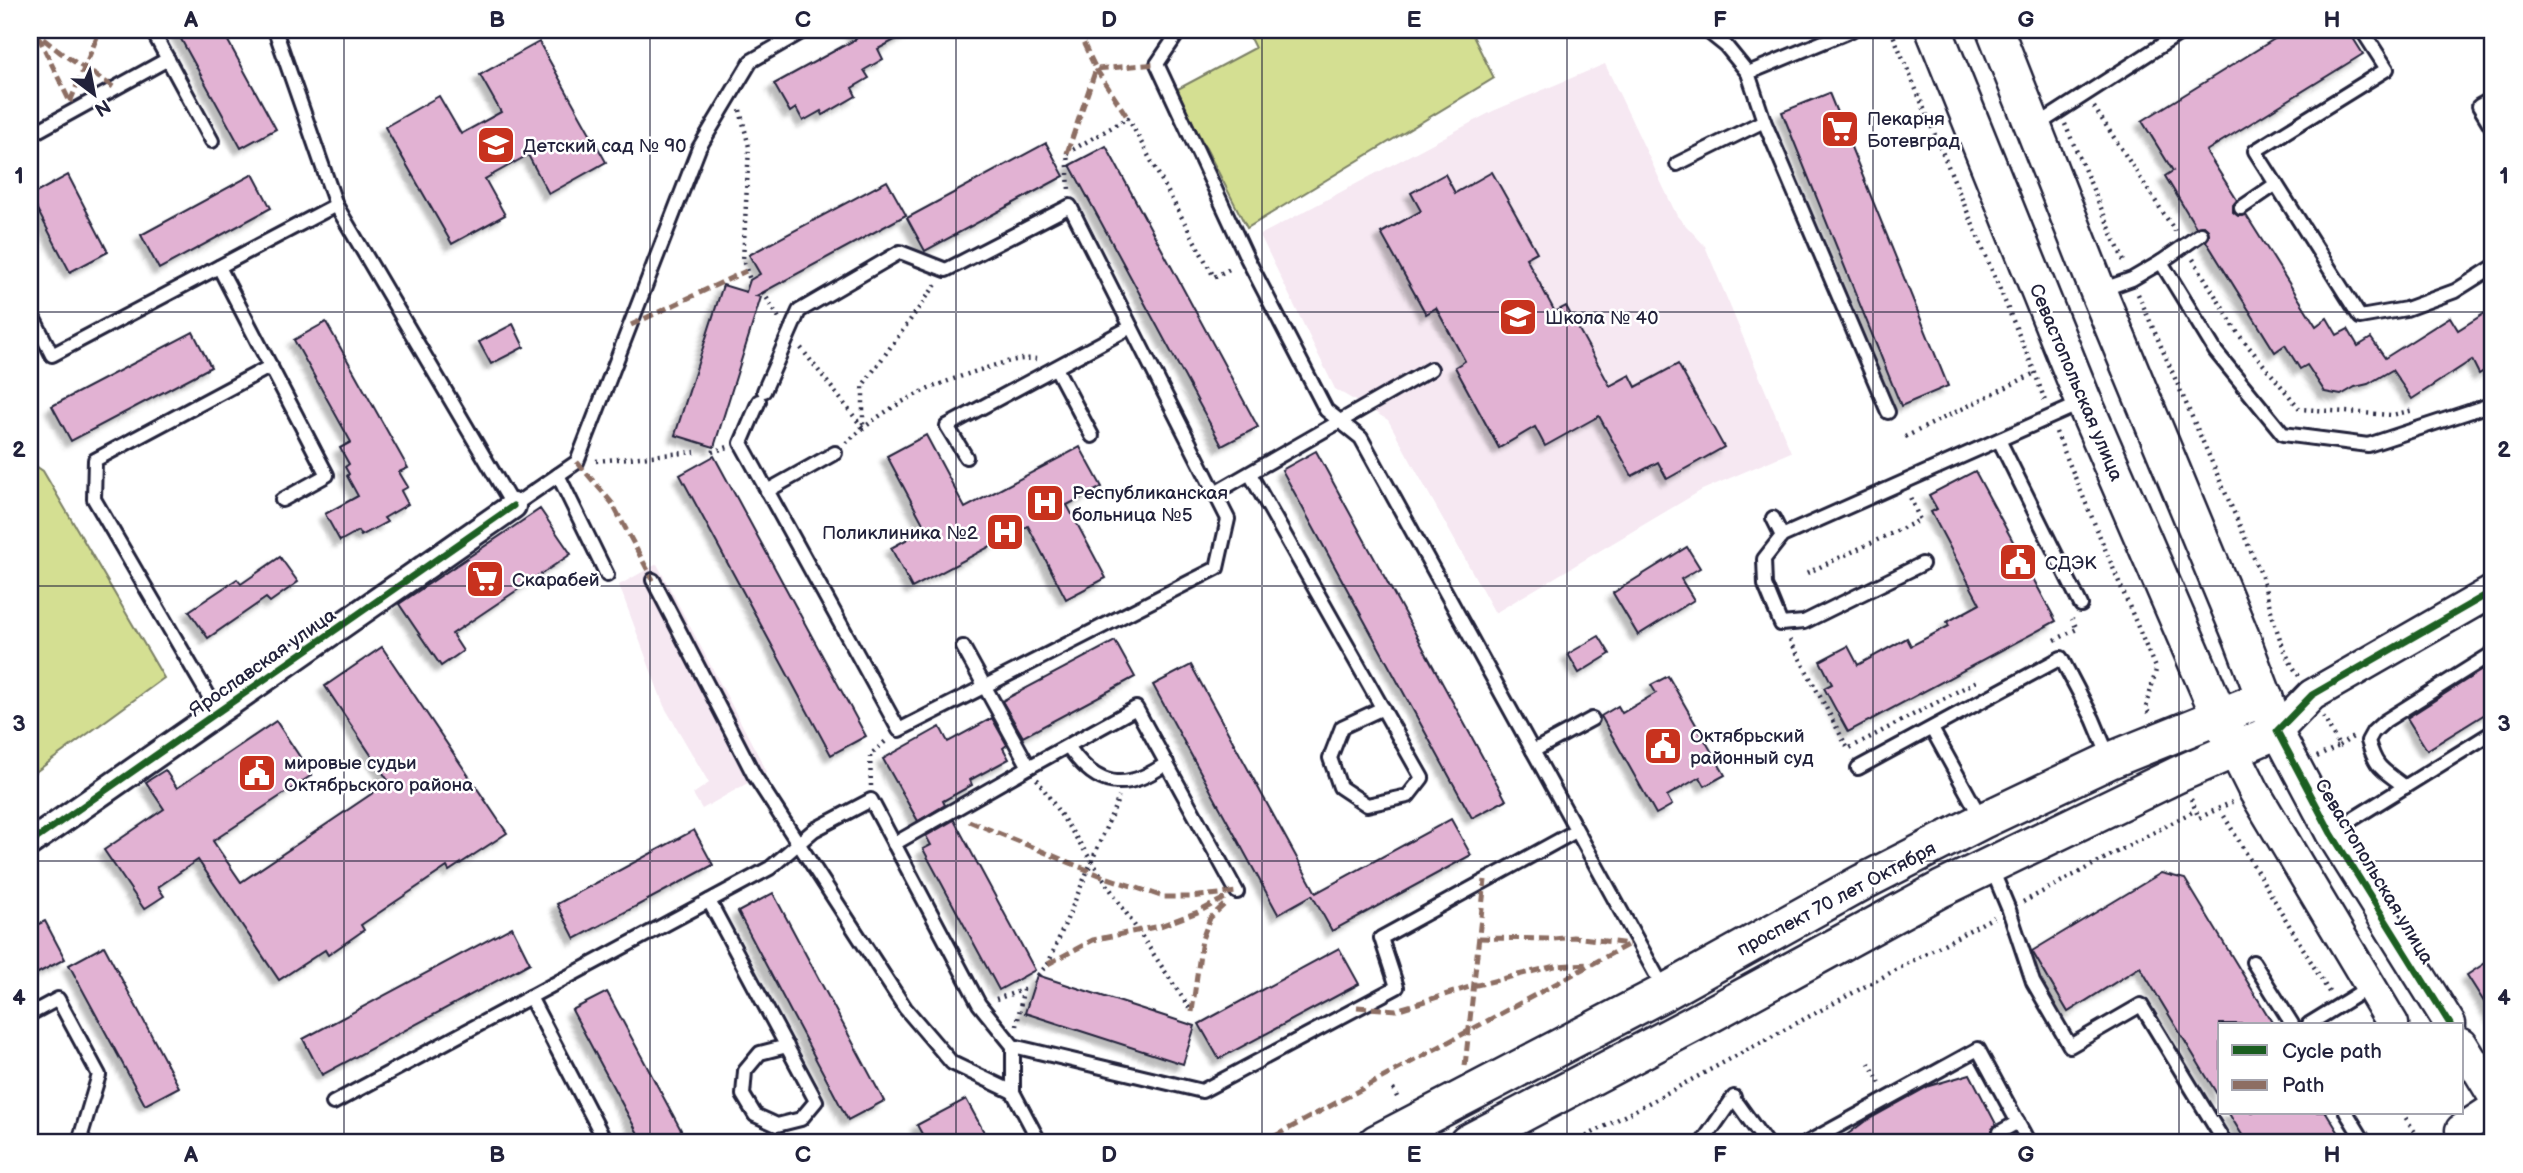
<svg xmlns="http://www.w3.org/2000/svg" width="2523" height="1173" font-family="'Balsamiq Sans',sans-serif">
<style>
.built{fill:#f6e8f2}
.green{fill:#d4df92;stroke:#7b8066;stroke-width:2}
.building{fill:#e2b2d3;stroke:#22223b;stroke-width:2;filter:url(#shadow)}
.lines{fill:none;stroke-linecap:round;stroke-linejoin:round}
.service-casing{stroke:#22223b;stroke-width:18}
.minor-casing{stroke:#22223b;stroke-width:30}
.tertiary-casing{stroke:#22223b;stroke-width:35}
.secondary-casing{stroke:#22223b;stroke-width:40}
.path{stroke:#22223b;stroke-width:4.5;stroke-dasharray:2 5;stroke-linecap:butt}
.service{stroke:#fff;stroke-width:12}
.minor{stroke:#fff;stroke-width:24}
.tertiary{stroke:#fff;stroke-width:30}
.secondary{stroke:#fff;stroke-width:35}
.quiet{stroke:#8d6e63;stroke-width:5;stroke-dasharray:10 5;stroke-linecap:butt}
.cycleway-casing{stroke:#fff;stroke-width:11}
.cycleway{stroke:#1b5e20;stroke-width:7}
.grid{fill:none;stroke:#22223b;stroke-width:2;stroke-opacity:0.55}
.labels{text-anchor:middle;stroke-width:5;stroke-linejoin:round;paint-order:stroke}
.poi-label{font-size:19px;fill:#22223b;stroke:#fff;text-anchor:start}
.street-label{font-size:19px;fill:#22223b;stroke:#fff}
.neatline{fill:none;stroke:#22223b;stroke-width:2.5}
.grid-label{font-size:23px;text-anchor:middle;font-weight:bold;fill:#22223b}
</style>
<defs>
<filter id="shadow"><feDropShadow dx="-6" dy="6" stdDeviation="2" flood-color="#0004"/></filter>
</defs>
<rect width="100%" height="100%" fill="#fff"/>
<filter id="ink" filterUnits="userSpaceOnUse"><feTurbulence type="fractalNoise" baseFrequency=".0143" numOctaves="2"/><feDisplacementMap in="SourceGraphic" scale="14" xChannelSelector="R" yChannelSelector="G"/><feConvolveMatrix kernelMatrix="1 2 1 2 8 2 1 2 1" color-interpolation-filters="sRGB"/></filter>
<g filter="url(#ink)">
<g class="built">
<path d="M1605,64L1677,216L1705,246L1791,452L1702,490L1495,613L1388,420L1335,389L1260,235L1493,111Z"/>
<path d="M657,564L767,772L702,809L693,794L709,783L664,706L619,585Z"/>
</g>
<g class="green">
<path d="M1246,30H1470L1494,78L1247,228L1176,90L1255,48Z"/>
<path d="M30,462L43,471L164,678L30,776Z"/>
</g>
<g class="building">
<path d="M176,30H222L276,129L241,148Z"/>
<path d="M851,30H913L878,49L883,59L864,70L869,78L852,88L856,96L823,115L821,111L803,121L796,108L790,112L774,84L856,39Z"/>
<path d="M2289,30H2348L2363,54L2206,151L2237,200L2233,205V212L2238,216L2246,215L2316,326L2327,318L2337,335L2348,329L2358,346L2371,338L2385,358L2450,317L2458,330L2493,308V365L2479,374L2472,360L2412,399L2392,370L2368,384L2355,387L2341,395L2325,392L2307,365L2300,369L2285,345L2275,352L2206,241L2209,237L2208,230L2204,226L2196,227L2165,176L2173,171L2142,121Z"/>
<path d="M539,42L606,162L549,194L528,155L485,179L505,215L452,244L385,127L439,96L461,134L501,112L480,75Z"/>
<path d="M1829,93L1948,386L1901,406L1782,112Z"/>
<path d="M1046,143L1064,176L925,251L907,218Z"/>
<path d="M1106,146L1258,427L1222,446L1070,165Z"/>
<path d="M1492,172L1537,252L1526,258L1555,312L1566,306L1610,386L1630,375L1636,387L1678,364L1724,447L1667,479L1658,462L1632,476L1599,416L1545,446L1535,427L1499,448L1455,367L1465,361L1436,308L1426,314L1381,233L1421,211L1411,193L1445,174L1455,193Z"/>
<path d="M253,174L271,208L159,269L141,235Z"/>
<path d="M68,175L108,252L70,272L30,196Z"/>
<path d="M887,181L906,215L756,296L761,297L714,447L675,435L723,285L746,292L750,280L760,274L749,255Z"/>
<path d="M326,322L408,468L399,472L408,487L401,491L408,504L384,518L387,522L361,536L358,531L340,541L325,514L358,496L347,476L349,474L345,467L349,464L340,448L351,442L294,340Z"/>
<path d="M513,324L524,347L491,364L479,342Z"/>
<path d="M193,332L211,367L71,441L52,406Z"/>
<path d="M926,435L965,508L1080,447L1102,487L1067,505L1106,578L1066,599L1028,526L912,588L891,548L926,529L887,456Z"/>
<path d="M1316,451L1506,800L1472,818L1282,470Z"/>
<path d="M714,456L866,736L831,755L680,475Z"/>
<path d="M1975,471L2056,621L1848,732L1824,688L1832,684L1820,661L1848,646L1858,665L1907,638L1911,646L1949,626L1947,622L1980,604L1931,512L1937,509L1929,495Z"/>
<path d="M540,509L571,554L452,634L463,651L441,666L399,604Z"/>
<path d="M1687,547L1700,568L1681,579L1694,600L1638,635L1613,593Z"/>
<path d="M280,557L298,582L270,602L266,598L208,638L189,611L237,579L241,584Z"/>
<path d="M1599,636L1610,654L1579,673L1568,654Z"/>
<path d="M1115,641L1135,677L1023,737L1002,701Z"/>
<path d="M382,647L507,833L449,871L447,867L361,925L364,930L328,955L325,950L279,980L198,860L158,887L164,896L144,909L104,850L164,809L146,782L165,770L177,788L276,721L312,775L213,841L241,882L389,782L325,686Z"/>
<path d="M2493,663V709L2427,750L2407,718Z"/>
<path d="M1191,665L1316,893L1451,819L1471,855L1332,931L1312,895L1278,914L1153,685Z"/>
<path d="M1668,676L1725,775L1705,786L1700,777L1667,796L1672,805L1656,814L1601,716L1618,706L1622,713L1656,693L1651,685Z"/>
<path d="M992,718L1007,745L1003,748L1009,759L970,780L972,785L943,801L945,805L918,821L883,759L940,727L948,742Z"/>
<path d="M954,820L1035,970L999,990L923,849L931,845L926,836Z"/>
<path d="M694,830L713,865L575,939L557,904Z"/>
<path d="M2161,873L2185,879L2273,1024H2220V1099L2140,967L2068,1012L2032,951Z"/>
<path d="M773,893L884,1101L848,1120L738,912Z"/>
<path d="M45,921L65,959L30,977V928Z"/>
<path d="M512,927L530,963L322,1075L303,1039Z"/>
<path d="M104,946L179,1087L145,1105L69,965Z"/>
<path d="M1339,948L1359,984L1219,1059L1199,1024Z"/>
<path d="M2493,958V1016L2467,975Z"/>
<path d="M1037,975L1195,1026L1183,1064L1025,1013Z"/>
<path d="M607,992L688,1143H643L572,1010Z"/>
<path d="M1970,1074L1996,1124L1992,1128V1136L1996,1140H2004L2006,1143H1836L1864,1122L1929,1086Z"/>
<path d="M966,1099L990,1143H927L917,1125Z"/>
<path d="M2228,1112H2326L2345,1143H2247Z"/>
</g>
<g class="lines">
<defs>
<g id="service">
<path d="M152,30L212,141"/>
<path d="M275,30L336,205L513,506L577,462L699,148L751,61L805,30"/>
<path d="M1180,30L1157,64L1247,258L1326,410L1361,438L1665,991"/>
<path d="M1706,30L1726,46L1748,73L1764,121L1888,412"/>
<path d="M1748,73L1852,30"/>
<path d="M2493,98L2479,106L2493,129"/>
<path d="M2036,126L2185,30"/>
<path d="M30,135L168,59"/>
<path d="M1677,164L1764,121"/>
<path d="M2276,184L2255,151L2387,69L2362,30"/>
<path d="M2241,208L2276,184L2360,317L2406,309L2455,291L2493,267"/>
<path d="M2201,234L2161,262L2216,352L2283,434L2368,445L2493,404"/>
<path d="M219,267L327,475L282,500"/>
<path d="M2098,291L2132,279L2161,262"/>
<path d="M30,311L52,355L336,205"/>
<path d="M1056,368L1092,436"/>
<path d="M759,401L741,443L899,730L1217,568L1228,519L1070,206L946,270L900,252L799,311L764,391"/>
<path d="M1999,440L2081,605"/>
<path d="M966,457L947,426L1131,327"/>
<path d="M1250,474L1422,778L1408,796L1367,805L1340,787L1330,758L1342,727L1383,708"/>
<path d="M558,475L607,575"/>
<path d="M767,491L835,453"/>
<path d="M1215,493L1431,369"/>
<path d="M1773,518L1782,536"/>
<path d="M1922,564L1804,622L1781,624L1765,585L1764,559L1782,536L2084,402"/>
<path d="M653,580L754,775L905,1008L952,1063L1013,1092"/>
<path d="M218,712L94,499L95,460L271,366"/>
<path d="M1932,729L1981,818"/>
<path d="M1068,746C1096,788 1125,793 1167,763"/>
<path d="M1533,751L1592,719"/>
<path d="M1029,767L1136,708L1237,892"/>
<path d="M1858,768L2061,658L2093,719L2109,757"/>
<path d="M2405,787C2383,769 2377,771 2368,741L2373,732L2385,721L2493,653"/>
<path d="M2332,832L2493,732"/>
<path d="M894,844L1029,767L963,647"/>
<path d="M1991,867L2009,910L2033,982L2070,1046L2141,1005L2225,1143"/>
<path d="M709,901L816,1101L801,1119L777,1125L755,1115L743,1095L745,1071L760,1053L787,1046"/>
<path d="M2253,962L2292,1024"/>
<path d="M530,997L606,1143"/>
<path d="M30,1014L58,999L99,1075L81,1135L85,1143"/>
<path d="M2309,1024L2369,987"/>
<path d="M1013,1046V1092L1040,1143"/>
<path d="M333,1103L770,868L814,830L871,800L979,1004L1013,1046L1202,1091L1397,987L1381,938L1576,831"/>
<path d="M1738,1104L1766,1143"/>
<path d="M2346,1112L2365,1143"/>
<path d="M2000,1132L2018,1122"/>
<path d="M1702,1143L1734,1097"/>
<path d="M1807,1143L1978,1049L2029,1143"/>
</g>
<path id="minor" d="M30,843L513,506"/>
<g id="tertiary">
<path d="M2234,751L2254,791L2393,1024"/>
<path d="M2450,1024L2331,833L2277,731L2312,695L2493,591"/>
<path d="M2462,1044L2493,1095"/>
<path d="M2461,1130L2493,1109"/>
</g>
<g id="secondary">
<path d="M1934,30L2084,402L2229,738"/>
<path d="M1376,1143L1665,992L1861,883L1982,821L2111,760L2265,698"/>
<path d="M1467,1143L1695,1023L1941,889L2179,774L2277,731L2241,636L2098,291L1995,30"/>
</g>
</defs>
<use href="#service" class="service-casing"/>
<use href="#minor" class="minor-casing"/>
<use href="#tertiary" class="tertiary-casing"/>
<use href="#secondary" class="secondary-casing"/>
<g class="path">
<path d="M1891,30L2035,373L2046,404"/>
<path d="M2094,107L2175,231"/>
<path d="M740,110L749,147L743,260L750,280"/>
<path d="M2065,124L2125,264"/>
<path d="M1068,167L1067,153L1128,118L1214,277L1233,267"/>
<path d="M1068,173L1069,191"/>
<path d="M2193,259L2239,335L2300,409L2392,415L2414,410"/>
<path d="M763,292L779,318"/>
<path d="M2138,294L2261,574C2271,608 2278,647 2299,676"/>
<path d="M801,348L863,428V385L937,283"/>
<path d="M2056,432L2156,670L2146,708L2151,716"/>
<path d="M1905,437L2035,373"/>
<path d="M846,443C890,403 927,387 983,369C999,364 1019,357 1036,359"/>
<path d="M712,452L728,447"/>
<path d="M596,461L695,452"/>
<path d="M1807,573L1920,520L1910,497"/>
<path d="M1790,640L1848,749L1979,680"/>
<path d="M2055,640L2077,629L2072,619"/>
<path d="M2339,746L2353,737"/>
<path d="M2317,757L2339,746L2323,716"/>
<path d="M1037,779L1192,1012"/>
<path d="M871,786L870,755L887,740"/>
<path d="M2191,799L2199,818L2232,802"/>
<path d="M2224,816L2329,992"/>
<path d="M2023,902L2196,810"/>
<path d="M1038,975L1048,964L1119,797"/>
<path d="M996,999L1023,990L1017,1026"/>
<path d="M1869,1063L1881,1085"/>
<path d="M1393,1089L1399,1101"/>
<path d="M2402,1112L2422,1143"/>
<path d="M1574,1143L1994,917"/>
</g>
<use href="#service" class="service"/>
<use href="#minor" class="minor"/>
<use href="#tertiary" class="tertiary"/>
<use href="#secondary" class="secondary"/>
<g class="quiet">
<path d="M1077,30L1096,69L1157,64"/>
<path d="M2175,30L2182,32"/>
<path d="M30,32L37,34L61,53L115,88"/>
<path d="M38,36L70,102"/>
<path d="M1096,69L1128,118"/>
<path d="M70,102L100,30"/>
<path d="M1067,153L1096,69"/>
<path d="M631,325L746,271"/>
<path d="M577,462L612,503L653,580"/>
<path d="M969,821L1102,876L1164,897H1191L1237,892"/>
<path d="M1479,938L1553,939L1573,937L1629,944"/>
<path d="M1048,964L1093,940L1160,926L1198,912L1227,897"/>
<path d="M1357,1007L1396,1010L1473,986L1555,966L1589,964"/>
<path d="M1192,1012L1202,939L1210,918L1227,902"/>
<path d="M1465,1066L1485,880"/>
<path d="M1262,1143L1629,944"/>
</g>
<defs>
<g id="cycleway">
<path d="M30,843L513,506"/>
<path d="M2450,1024L2331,833L2277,731L2312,695L2493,591"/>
</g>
</defs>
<use href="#cycleway" class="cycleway-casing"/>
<use href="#cycleway" class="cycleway"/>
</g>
</g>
<path class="grid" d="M344,30V1143M650,30V1143M956,30V1143M1262,30V1143M1567,30V1143M1873,30V1143M2179,30V1143M30,312H2493M30,586H2493M30,861H2493"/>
<defs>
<symbol id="supermarket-square" viewBox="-11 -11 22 22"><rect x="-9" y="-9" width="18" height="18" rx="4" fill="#c8321e" stroke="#fff"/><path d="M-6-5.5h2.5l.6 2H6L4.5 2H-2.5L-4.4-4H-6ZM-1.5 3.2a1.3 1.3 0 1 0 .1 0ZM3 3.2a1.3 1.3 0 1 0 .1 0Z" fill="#fff"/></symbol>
<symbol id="school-square" viewBox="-11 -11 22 22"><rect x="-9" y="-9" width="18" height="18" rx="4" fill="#c8321e" stroke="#fff"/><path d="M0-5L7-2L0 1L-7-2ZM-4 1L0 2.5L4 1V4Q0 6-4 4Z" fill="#fff"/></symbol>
<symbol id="hospital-square" viewBox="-11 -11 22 22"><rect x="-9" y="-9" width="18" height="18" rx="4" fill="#c8321e" stroke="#fff"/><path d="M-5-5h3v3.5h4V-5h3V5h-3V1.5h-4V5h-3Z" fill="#fff"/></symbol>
<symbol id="civic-square" viewBox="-11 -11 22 22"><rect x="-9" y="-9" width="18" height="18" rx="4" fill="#c8321e" stroke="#fff"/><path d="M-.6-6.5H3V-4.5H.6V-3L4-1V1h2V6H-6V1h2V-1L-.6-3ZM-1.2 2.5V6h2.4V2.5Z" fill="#fff"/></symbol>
</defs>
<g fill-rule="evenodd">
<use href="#supermarket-square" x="1818" y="107" width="44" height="44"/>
<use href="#school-square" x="474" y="123" width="44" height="44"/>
<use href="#school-square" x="1496" y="295" width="44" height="44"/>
<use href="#hospital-square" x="1023" y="481" width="44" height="44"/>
<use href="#hospital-square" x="983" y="510" width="44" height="44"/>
<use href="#civic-square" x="1996" y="540" width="44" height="44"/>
<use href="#supermarket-square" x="463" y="557" width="44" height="44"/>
<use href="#civic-square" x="1641" y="724" width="44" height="44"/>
<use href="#civic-square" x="235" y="751" width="44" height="44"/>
</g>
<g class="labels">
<g class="poi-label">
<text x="1867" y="125">Пекарня<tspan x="1867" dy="22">Ботевград</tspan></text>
<text x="523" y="152">Детский сад № 90</text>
<text x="1545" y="324">Школа № 40</text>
<text x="1072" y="499">Республиканская<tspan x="1072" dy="22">больница №5</tspan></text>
<text x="978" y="539" text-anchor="end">Поликлиника №2</text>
<text x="2045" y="569">СДЭК</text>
<text x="512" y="586">Скарабей</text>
<text x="1690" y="742">Октябрьский<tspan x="1690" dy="22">районный суд</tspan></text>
<text x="284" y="769">мировые судьи<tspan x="284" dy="22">Октябрьского района</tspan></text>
</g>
<g class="street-label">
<text transform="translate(2077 382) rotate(67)" y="7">Севастопольская улица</text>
<text transform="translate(262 662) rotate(-35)" y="7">Ярославская улица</text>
<text transform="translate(2375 871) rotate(59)" y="7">Севастопольская улица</text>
<text transform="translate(1836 898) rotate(-28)" y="7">проспект 70 лет Октября</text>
</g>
</g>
<rect width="2523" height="1173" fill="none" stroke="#fff" stroke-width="77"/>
<rect x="2218" y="1023" width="245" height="91" fill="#ffffff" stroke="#a7a7b1" stroke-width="2"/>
<rect x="2232" y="1045" width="35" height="10" fill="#1b5e20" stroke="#a7a7b1" stroke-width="2"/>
<text x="2282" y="1058" font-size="21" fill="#22223b">Cycle path</text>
<rect x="2232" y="1080" width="35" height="10" fill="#8d6e63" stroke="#a7a7b1" stroke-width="2"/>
<text x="2282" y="1092" font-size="21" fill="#22223b">Path</text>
<g transform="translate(94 94) rotate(148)" stroke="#ffffff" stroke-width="5" paint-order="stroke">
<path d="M0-5L12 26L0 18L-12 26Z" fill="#22223b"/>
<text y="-10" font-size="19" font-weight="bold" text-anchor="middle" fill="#22223b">N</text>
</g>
<rect x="38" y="38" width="2446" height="1096" class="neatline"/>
<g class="grid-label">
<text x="191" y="27">A</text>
<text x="497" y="27">B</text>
<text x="803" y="27">C</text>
<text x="1109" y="27">D</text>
<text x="1414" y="27">E</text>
<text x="1720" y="27">F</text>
<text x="2026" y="27">G</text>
<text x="2332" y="27">H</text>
<text x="19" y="183">1</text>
<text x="2504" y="183">1</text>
<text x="19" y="457">2</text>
<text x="2504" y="457">2</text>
<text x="19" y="731">3</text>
<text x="2504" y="731">3</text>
<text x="19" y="1005">4</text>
<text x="2504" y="1005">4</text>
<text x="191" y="1162">A</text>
<text x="497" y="1162">B</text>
<text x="803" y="1162">C</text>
<text x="1109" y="1162">D</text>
<text x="1414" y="1162">E</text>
<text x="1720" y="1162">F</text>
<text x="2026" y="1162">G</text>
<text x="2332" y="1162">H</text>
</g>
</svg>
